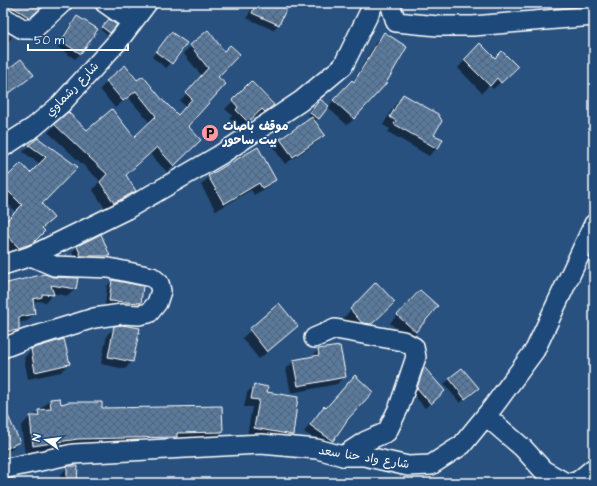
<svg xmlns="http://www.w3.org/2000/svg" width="597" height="486" font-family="'Architects Daughter','Playpen Sans Arabic',sans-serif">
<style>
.shadow{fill:#0007}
.building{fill:url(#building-cross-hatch);stroke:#fff}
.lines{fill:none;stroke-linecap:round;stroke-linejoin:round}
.minor-casing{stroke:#fff;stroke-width:22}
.minor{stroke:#1f4a7a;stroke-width:19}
.labels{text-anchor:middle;stroke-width:3;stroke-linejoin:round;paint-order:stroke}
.street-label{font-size:12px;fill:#fff;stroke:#1f4a7a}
.poi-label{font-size:12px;font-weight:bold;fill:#fff;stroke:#1f4a7a;text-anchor:start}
</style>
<defs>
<pattern id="building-cross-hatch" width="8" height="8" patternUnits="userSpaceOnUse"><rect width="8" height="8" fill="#5a7a9d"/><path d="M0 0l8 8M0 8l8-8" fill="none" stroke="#536374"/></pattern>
</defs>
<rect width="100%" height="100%" fill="#28517f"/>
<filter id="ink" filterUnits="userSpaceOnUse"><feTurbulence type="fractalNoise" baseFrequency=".025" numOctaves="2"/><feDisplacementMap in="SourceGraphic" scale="8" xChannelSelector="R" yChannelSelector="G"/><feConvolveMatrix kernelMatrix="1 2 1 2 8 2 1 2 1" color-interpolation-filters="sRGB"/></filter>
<g filter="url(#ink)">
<g class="shadow">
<path d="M7,3H45L22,25L3,10Z"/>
<path d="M254,3H286L287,4L278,25L273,30L247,18Z"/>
<path d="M340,3H350L347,6Z"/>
<path d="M77,17L96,30L80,54L75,59L56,46L72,22Z"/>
<path d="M107,23L115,25L107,35L101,30Z"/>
<path d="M3,31L12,37L3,50Z"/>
<path d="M208,32L217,77L187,126L200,140L167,172L150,154L125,176L135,191L128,198L106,210L93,190L100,181L48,132L68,113L87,131L134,138L150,123L128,97L115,108L100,89L107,82H137L177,116L186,107L180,101L202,76L183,53Z"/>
<path d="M171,33V63L166,68L152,57Z"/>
<path d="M384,34L354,119L347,125L327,107L316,121L312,118L323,135L316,143L285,164L273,147L281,140L312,118L308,115L318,103L328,107L345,88L353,82L377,40Z"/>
<path d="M473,51L495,59L510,74L493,89L489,85L482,93L458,68Z"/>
<path d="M3,74L32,75L3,99Z"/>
<path d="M251,83L273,105L266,113L257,119L254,115L240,129L229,118L232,115L225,109Z"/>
<path d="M403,96L433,135L437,148L429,156L388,132L390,129L383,125L396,103Z"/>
<path d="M38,139L77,167L40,204L41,229L44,231L25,249L12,254L3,245V225L16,212L3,199V173L9,176L30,174L40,164L23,152Z"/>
<path d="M257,149L275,180L268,187L254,195L251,190L216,211L201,185L209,177Z"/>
<path d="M77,247L108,256L104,261H76L72,252Z"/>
<path d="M45,275L75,289L68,296L52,293V295L46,302L37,301L32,304L34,314L27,321L18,323V329L11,336L3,338V285Z"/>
<path d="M112,281L142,287L140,303L135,308L105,306L107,286Z"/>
<path d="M376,284L393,302L364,331L355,330L343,318Z"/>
<path d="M412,299L416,332L408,339L390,323Z"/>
<path d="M279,305L289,333L259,359L242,338Z"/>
<path d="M115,327L132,361L125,369L101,364L107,335Z"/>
<path d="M31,350L69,364L61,372L28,379L24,358Z"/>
<path d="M319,350L344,376L337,384L291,393L286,369L294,361L311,357Z"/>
<path d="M424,368L439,396L425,408L413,394L420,373Z"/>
<path d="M462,369L472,393L460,403L444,384Z"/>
<path d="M254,385L265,392L292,434L284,442L247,436L252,407H244L247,393Z"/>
<path d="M59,399L60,406L101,409L222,432L213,441L25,455L21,426L30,417H33L39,411H42L41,409L50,400Z"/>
<path d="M324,407L347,419L332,439L310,424Z"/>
<path d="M3,414L19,442L11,450L3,453Z"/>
<path d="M309,425L331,441L326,446L304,432Z"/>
<path d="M68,467L76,483H49L52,481H60V475Z"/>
</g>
<g class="building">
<path d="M6,3H46L30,18Z"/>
<path d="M256,3H289L279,25L252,13Z"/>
<path d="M77,16L98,29L81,54L61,41Z"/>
<path d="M109,19L117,25L110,33L102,27Z"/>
<path d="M208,30L224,51L230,45L240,54L218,77L226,84L188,126L201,140L174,166L157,147L126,175L136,191L114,203L100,182L107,174L54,124L68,112L87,130L112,109L134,137L156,116L136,91L123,101L106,81L125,65L137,80L143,76L165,103V102L178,115L192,99L186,93L208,68L190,45Z"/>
<path d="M171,32L187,43L172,64L156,52Z"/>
<path d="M384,32L407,47L385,85L354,119L333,100L352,80L354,82Z"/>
<path d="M480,43L495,58L502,51L518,67L501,83L497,78L490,86L464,60Z"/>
<path d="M21,59L34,75L8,94L3,88V73Z"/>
<path d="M251,81L274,105L265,112L262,109L248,122L236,110L238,107L232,100Z"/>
<path d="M403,94L438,114L442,121L434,135L443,139L438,149L394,124L396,121L390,117Z"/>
<path d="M320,99L329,106L319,119L310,113Z"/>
<path d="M312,117L325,135L293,157L280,139Z"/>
<path d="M38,138L78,167L42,204L54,218L42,228L45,231L33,243L19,248L3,231V224L22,205L3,186V171L9,175L21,163L30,173L46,157L29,145Z"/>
<path d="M258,147L276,180L262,188L259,183L224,204L208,176Z"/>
<path d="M101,234L110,256H81L77,246Z"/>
<path d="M45,274L53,277L78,278L76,289L51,285L54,295L42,294V297L33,299L35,314L19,317V330L3,332V308H6L3,293V284Z"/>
<path d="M112,280L143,286L141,303L109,301Z"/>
<path d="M376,282L395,302L372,324L362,323L350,309Z"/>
<path d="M420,290L438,306L416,332L397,315Z"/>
<path d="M279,303L298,326L267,352L249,329Z"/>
<path d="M122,325L140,328L133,362L108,357L114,326Z"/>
<path d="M64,339L70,364L35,372L31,349Z"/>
<path d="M340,346L346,377L298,386L293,360L319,355L318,349Z"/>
<path d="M424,367L445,391L431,404L417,388Z"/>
<path d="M462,368L479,388L465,399L449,378Z"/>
<path d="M355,375L373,392L348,419L333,441L310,425L324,406L326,408Z"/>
<path d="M254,384L268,387L267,392L298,397L293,435L254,428L259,400L251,399Z"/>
<path d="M60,398L61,404L69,402H102V408L222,406L223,432L177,433V437L78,439L33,446L30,416H39L38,410L51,409L50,399Z"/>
<path d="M3,405L20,442L3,450Z"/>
<path d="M67,466H78L77,483H67Z"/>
</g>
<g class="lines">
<defs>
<g id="minor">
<path d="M105,3L132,22"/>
<path d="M390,3L396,22L438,26H473L594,16"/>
<path d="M3,17L23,29H34L62,3"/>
<path d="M3,147L34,127L61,104L119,40L147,3"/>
<path d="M3,265L31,256L127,209L220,155L301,101L343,66L374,3"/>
<path d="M314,338L335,329L403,341L414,347L416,357L399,407L387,432L366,441L343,456"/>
<path d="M3,348L26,339L94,318L122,314L139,315L149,313L157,303L161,291L159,283L152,277L109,268L54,266L31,256"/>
<path d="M486,416L523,448L543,470L566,483"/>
<path d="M3,469L73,454L261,444L317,449L343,456H364L408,466L431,465L462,445L493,407L535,350L594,224"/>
<path d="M568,483L577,482L594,468"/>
</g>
</defs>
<use href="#minor" class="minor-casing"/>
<use href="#minor" class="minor"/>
</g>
</g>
<defs>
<symbol id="parking-disc" viewBox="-11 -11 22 22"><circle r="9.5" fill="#ff9aa2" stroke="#1f4a7a"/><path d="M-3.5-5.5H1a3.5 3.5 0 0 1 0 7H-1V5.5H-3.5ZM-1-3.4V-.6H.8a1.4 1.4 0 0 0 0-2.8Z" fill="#111"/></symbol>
</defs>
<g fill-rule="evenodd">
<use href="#parking-disc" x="200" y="123" width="20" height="20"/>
</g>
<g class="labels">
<g class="street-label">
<text transform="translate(72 89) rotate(-46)" y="4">شارع رشماوي</text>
<text transform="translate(364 457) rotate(9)" y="4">شارع واد حنا سعد</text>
</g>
<g class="poi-label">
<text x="223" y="130">موقف باصات<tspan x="223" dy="14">بيت ساحور</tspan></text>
</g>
</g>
<rect width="597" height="486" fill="none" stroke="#1f4a7a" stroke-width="16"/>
<rect x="8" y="8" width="581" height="470" fill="none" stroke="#fff" stroke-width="1.5" filter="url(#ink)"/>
<g transform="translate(46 440) rotate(284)" stroke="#1f4a7a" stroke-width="3" paint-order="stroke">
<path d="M0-3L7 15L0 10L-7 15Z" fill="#ffffff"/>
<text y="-6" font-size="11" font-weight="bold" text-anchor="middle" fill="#ffffff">N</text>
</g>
<path d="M28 44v6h100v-6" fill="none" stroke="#ffffff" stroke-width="2"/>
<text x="34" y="44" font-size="12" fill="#ffffff" stroke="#1f4a7a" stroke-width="3" paint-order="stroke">50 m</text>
</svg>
